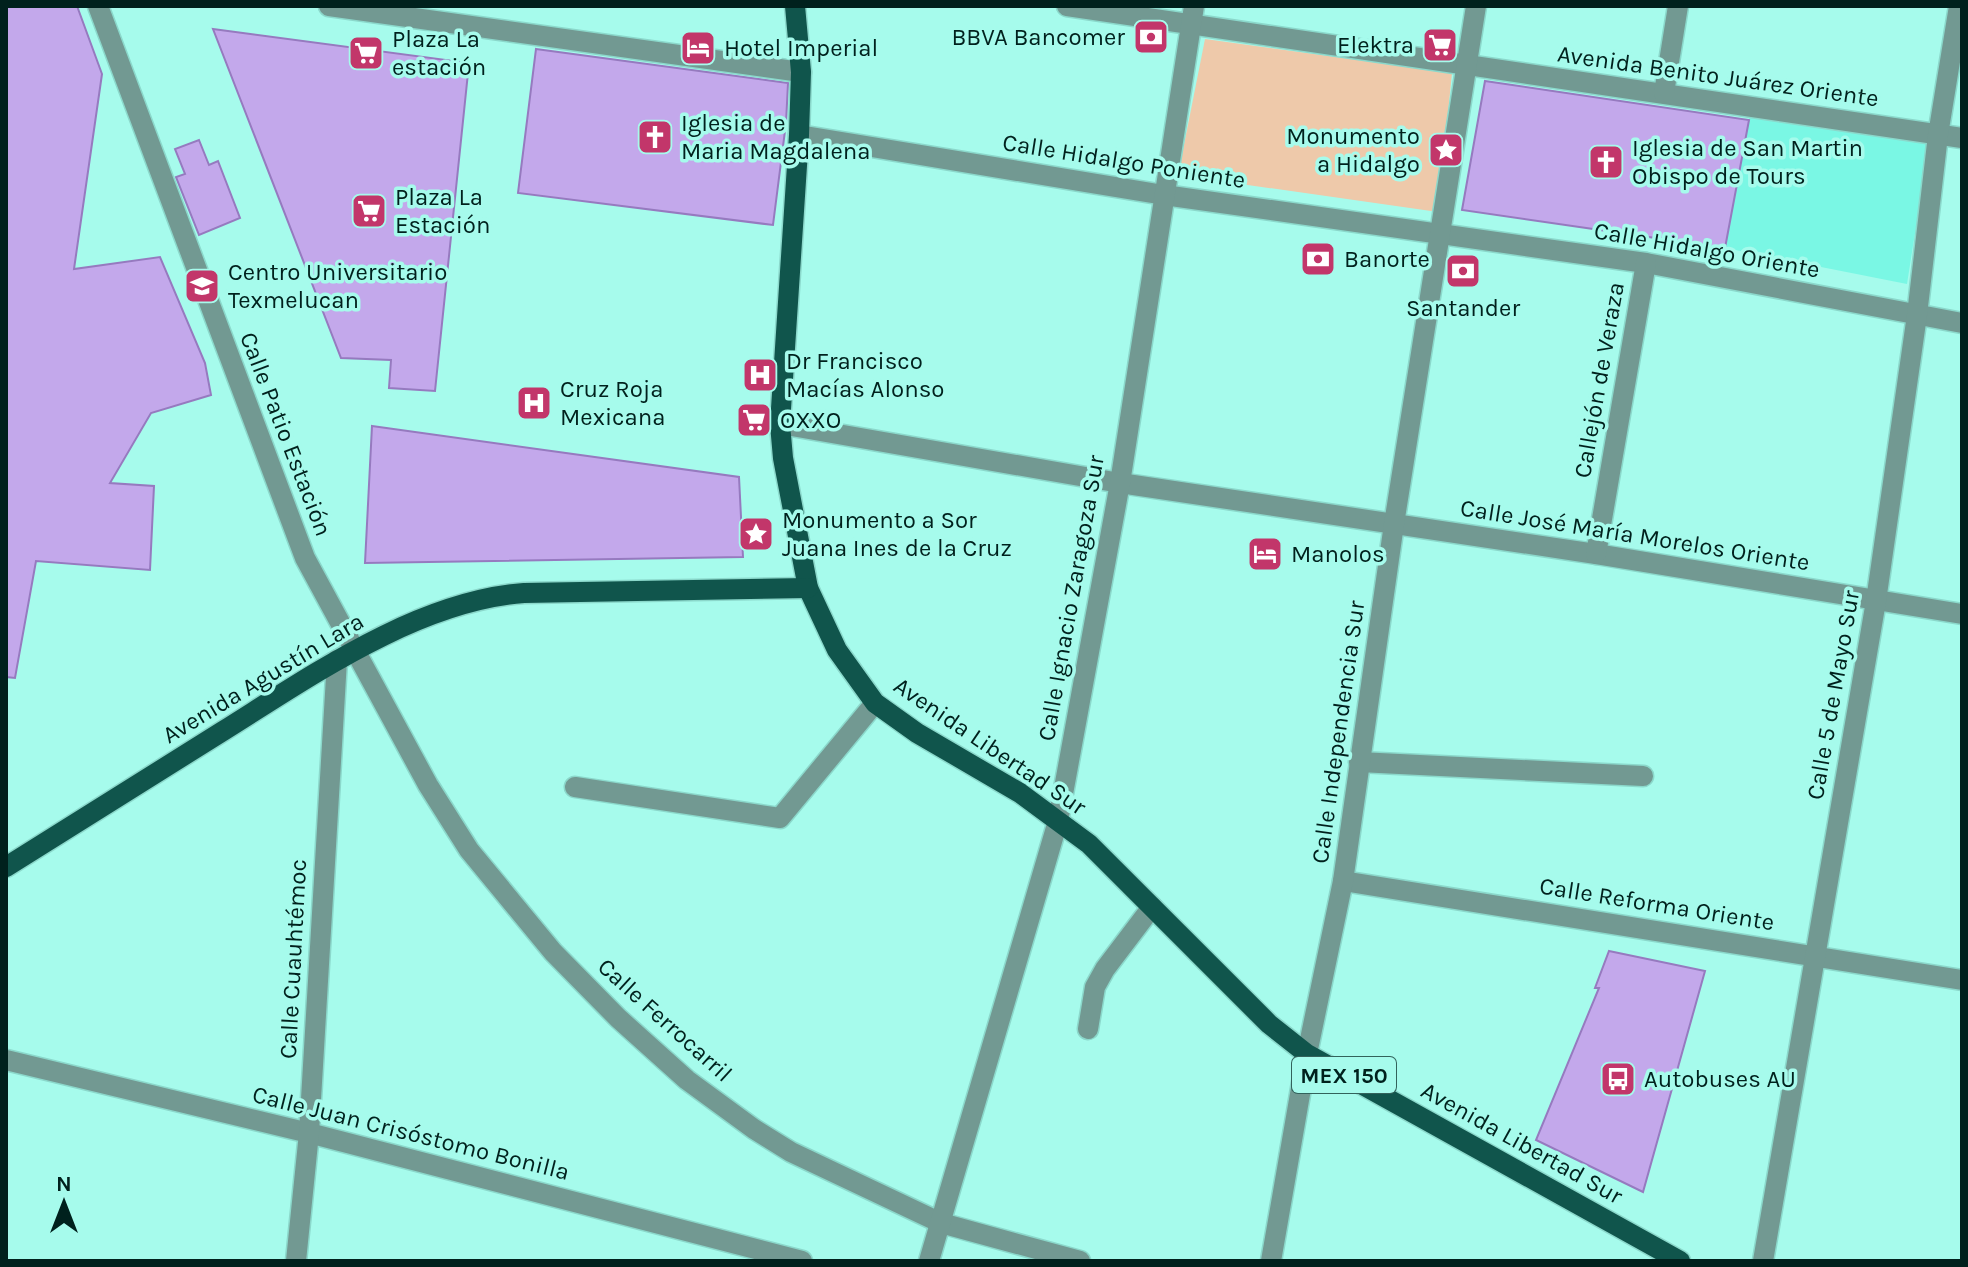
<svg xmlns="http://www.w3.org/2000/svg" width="1968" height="1267" font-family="Karla,sans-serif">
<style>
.built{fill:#7af7e4}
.green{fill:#eec9aa}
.building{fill:#c3a8eb;stroke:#967abf;stroke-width:2}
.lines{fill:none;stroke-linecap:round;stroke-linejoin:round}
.minor-casing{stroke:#8bd8cb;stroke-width:23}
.major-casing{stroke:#8bd8cb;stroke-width:23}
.minor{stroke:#729992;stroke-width:20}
.major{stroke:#10554c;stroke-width:20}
.labels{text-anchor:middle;stroke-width:7;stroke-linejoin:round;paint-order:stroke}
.shield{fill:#a6fbec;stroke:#32625b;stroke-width:2}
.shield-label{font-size:22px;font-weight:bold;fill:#00211d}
.poi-label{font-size:24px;fill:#00211d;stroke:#a6fbec;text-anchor:start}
.street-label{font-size:24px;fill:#00211d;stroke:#a6fbec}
</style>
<rect width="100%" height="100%" fill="#a6fbec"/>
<path class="built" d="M1750,115L1929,144L1907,284L1725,248Z"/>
<path class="green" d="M1205,39L1452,73L1438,212L1178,175Z"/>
<g class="building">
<path d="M6,6H77L102,74L74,269L160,257L205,363L211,395L151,413L110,483L154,486L150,570L36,561L15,678L6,677Z"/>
<path d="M213,29L469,63L435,391L389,388L391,360L341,358Z"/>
<path d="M536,49L788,83L786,123L773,225L518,193Z"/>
<path d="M1485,81L1749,120L1725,248L1462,210Z"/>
<path d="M199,140L209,165L218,161L240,218L199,235L176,177L185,174L175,149Z"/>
<path d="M372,426L739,477L743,557L365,563Z"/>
<path d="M1609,951L1705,971L1643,1192L1536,1140L1599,988H1595Z"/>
</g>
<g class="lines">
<defs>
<g id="minor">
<path d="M98,6L305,558L428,785L469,850L553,952L618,1018L687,1080L754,1129L791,1152L941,1223L1080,1261"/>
<path d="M329,6L801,72"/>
<path d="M1067,6L1962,138"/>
<path d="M1664,93L1678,6"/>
<path d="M799,135L1164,195L1646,263L1962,323"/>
<path d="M780,424L1120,483L1596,554L1962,614"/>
<path d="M1596,554L1646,263"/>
<path d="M1359,762L1643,776"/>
<path d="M575,787L780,818L875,703"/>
<path d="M1343,881L1962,980"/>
<path d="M1088,1029L1095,987L1105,969L1152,907"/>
<path d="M6,1060L309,1133L802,1261"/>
<path d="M296,1261L309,1133L337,660"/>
<path d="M929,1261L1058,821L1120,483L1194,6"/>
<path d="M1271,1261L1307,1054L1343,881L1394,524L1476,6"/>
<path d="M1763,1261L1876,601L1917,315L1938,135L1959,6"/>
</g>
<g id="major">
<path d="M795,6L801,72L799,135L780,424L783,458L808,588L837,650L875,703L917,733L1020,793L1089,844L1269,1024L1307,1054L1680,1261"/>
<path d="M6,867C78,822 151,776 223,731C311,676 417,601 524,593L808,588"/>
</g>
</defs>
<use href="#minor" class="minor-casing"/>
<use href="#major" class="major-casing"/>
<use href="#minor" class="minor"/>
<use href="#major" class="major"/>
</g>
<defs>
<symbol id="bank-square" viewBox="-11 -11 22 22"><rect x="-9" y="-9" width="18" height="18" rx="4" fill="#c2366a" stroke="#a6fbec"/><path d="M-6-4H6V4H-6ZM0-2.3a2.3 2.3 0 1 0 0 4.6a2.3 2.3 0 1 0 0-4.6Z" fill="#fff"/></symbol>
<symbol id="supermarket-square" viewBox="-11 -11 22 22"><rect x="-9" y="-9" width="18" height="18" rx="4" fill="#c2366a" stroke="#a6fbec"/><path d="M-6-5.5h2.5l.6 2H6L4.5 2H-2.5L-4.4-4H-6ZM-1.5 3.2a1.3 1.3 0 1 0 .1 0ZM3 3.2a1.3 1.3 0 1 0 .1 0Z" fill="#fff"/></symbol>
<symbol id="hotel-square" viewBox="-11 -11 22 22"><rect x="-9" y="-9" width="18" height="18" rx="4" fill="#c2366a" stroke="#a6fbec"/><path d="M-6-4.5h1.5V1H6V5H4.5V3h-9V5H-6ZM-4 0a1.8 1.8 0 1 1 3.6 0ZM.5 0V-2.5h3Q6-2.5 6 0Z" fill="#fff"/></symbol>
<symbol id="church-square" viewBox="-11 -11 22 22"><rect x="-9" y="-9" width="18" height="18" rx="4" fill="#c2366a" stroke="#a6fbec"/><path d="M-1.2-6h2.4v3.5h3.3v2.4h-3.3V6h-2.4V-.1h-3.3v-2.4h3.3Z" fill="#fff"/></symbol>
<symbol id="sight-square" viewBox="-11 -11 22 22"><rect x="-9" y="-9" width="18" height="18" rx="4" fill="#c2366a" stroke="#a6fbec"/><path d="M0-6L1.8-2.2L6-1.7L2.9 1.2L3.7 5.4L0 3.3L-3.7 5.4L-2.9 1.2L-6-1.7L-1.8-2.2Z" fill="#fff"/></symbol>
<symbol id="school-square" viewBox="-11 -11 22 22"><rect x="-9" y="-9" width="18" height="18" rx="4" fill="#c2366a" stroke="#a6fbec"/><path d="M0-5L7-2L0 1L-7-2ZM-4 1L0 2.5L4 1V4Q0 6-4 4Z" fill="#fff"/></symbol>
<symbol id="hospital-square" viewBox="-11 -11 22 22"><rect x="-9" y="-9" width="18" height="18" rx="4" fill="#c2366a" stroke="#a6fbec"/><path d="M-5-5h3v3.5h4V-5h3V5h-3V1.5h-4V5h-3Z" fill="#fff"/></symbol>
<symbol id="bus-square" viewBox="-11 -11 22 22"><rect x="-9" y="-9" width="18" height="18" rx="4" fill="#c2366a" stroke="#a6fbec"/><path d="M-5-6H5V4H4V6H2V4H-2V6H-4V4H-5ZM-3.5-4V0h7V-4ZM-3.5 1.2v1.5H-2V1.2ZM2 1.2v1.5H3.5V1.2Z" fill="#fff"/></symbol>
</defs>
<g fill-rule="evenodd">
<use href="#bank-square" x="1131" y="17" width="40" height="40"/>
<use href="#supermarket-square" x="1420" y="25" width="40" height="40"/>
<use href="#hotel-square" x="678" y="28" width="40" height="40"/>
<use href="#supermarket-square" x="346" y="33" width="40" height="40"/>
<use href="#church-square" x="635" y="117" width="40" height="40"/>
<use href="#sight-square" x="1426" y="130" width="40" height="40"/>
<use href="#church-square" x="1586" y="142" width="40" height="40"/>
<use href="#supermarket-square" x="349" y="191" width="40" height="40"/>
<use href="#bank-square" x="1298" y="239" width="40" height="40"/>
<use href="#bank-square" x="1443" y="251" width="40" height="40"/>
<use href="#school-square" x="182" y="266" width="40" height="40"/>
<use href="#hospital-square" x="740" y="355" width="40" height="40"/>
<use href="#hospital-square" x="514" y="383" width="40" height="40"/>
<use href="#supermarket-square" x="734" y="400" width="40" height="40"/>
<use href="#sight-square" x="736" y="514" width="40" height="40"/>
<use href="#hotel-square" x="1245" y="534" width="40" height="40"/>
<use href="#bus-square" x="1598" y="1059" width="40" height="40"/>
</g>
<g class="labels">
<rect class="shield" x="1292" y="1057" width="104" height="36" rx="6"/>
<g class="shield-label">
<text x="1344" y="1083">MEX 150</text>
</g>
<g class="poi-label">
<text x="1125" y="45" text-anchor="end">BBVA Bancomer</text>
<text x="392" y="47">Plaza La<tspan x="392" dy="28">estación</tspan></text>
<text x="1414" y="53" text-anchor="end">Elektra</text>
<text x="724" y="56">Hotel Imperial</text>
<text x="681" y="131">Iglesia de<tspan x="681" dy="28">Maria Magdalena</tspan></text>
<text x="1420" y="144" text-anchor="end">Monumento<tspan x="1420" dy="28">a Hidalgo</tspan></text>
<text x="1632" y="156">Iglesia de San Martin<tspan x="1632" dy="28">Obispo de Tours</tspan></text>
<text x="395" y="205">Plaza La<tspan x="395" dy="28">Estación</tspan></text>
<text x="1344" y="267">Banorte</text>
<text x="228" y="280">Centro Universitario<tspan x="228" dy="28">Texmelucan</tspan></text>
<text x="1463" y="316" text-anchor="middle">Santander</text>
<text x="786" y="369">Dr Francisco<tspan x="786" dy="28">Macías Alonso</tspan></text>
<text x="560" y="397">Cruz Roja<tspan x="560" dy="28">Mexicana</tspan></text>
<text x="780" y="428">OXXO</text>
<text x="782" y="528">Monumento a Sor<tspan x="782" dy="28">Juana Ines de la Cruz</tspan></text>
<text x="1291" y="562">Manolos</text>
<text x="1644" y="1087">Autobuses AU</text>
</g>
<g class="street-label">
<text transform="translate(1718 76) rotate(8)" y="8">Avenida Benito Juárez Oriente</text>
<text transform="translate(1124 161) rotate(9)" y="8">Calle Hidalgo Poniente</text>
<text transform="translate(1707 250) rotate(10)" y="8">Calle Hidalgo Oriente</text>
<text transform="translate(1599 380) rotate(-80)" y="8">Callejón de Veraza</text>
<text transform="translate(286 434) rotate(69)" y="8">Calle Patio Estación</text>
<text transform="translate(1635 535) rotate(9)" y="8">Calle José María Morelos Oriente</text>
<text transform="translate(1071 598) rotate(-80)" y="8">Calle Ignacio Zaragoza Sur</text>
<text transform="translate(263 678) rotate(-31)" y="8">Avenida Agustín Lara</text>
<text transform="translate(1833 695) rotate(-80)" y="8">Calle 5 de Mayo Sur</text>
<text transform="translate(1338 732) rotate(-82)" y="8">Calle Independencia Sur</text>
<text transform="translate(990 746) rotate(34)" y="8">Avenida Libertad Sur</text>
<text transform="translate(1657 904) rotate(9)" y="8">Calle Reforma Oriente</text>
<text transform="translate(293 959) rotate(-87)" y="8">Calle Cuauhtémoc</text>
<text transform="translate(665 1020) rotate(42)" y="8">Calle Ferrocarril</text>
<text transform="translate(411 1133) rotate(14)" y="8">Calle Juan Crisóstomo Bonilla</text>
<text transform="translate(1522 1143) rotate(29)" y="8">Avenida Libertad Sur</text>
</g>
</g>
<rect width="1968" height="1267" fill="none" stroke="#00211d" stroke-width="16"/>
<g transform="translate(64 1203)" stroke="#a6fbec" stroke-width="6" paint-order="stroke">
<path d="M0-6L14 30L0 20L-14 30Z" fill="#00211d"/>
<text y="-12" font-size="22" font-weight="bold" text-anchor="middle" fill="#00211d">N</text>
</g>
</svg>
